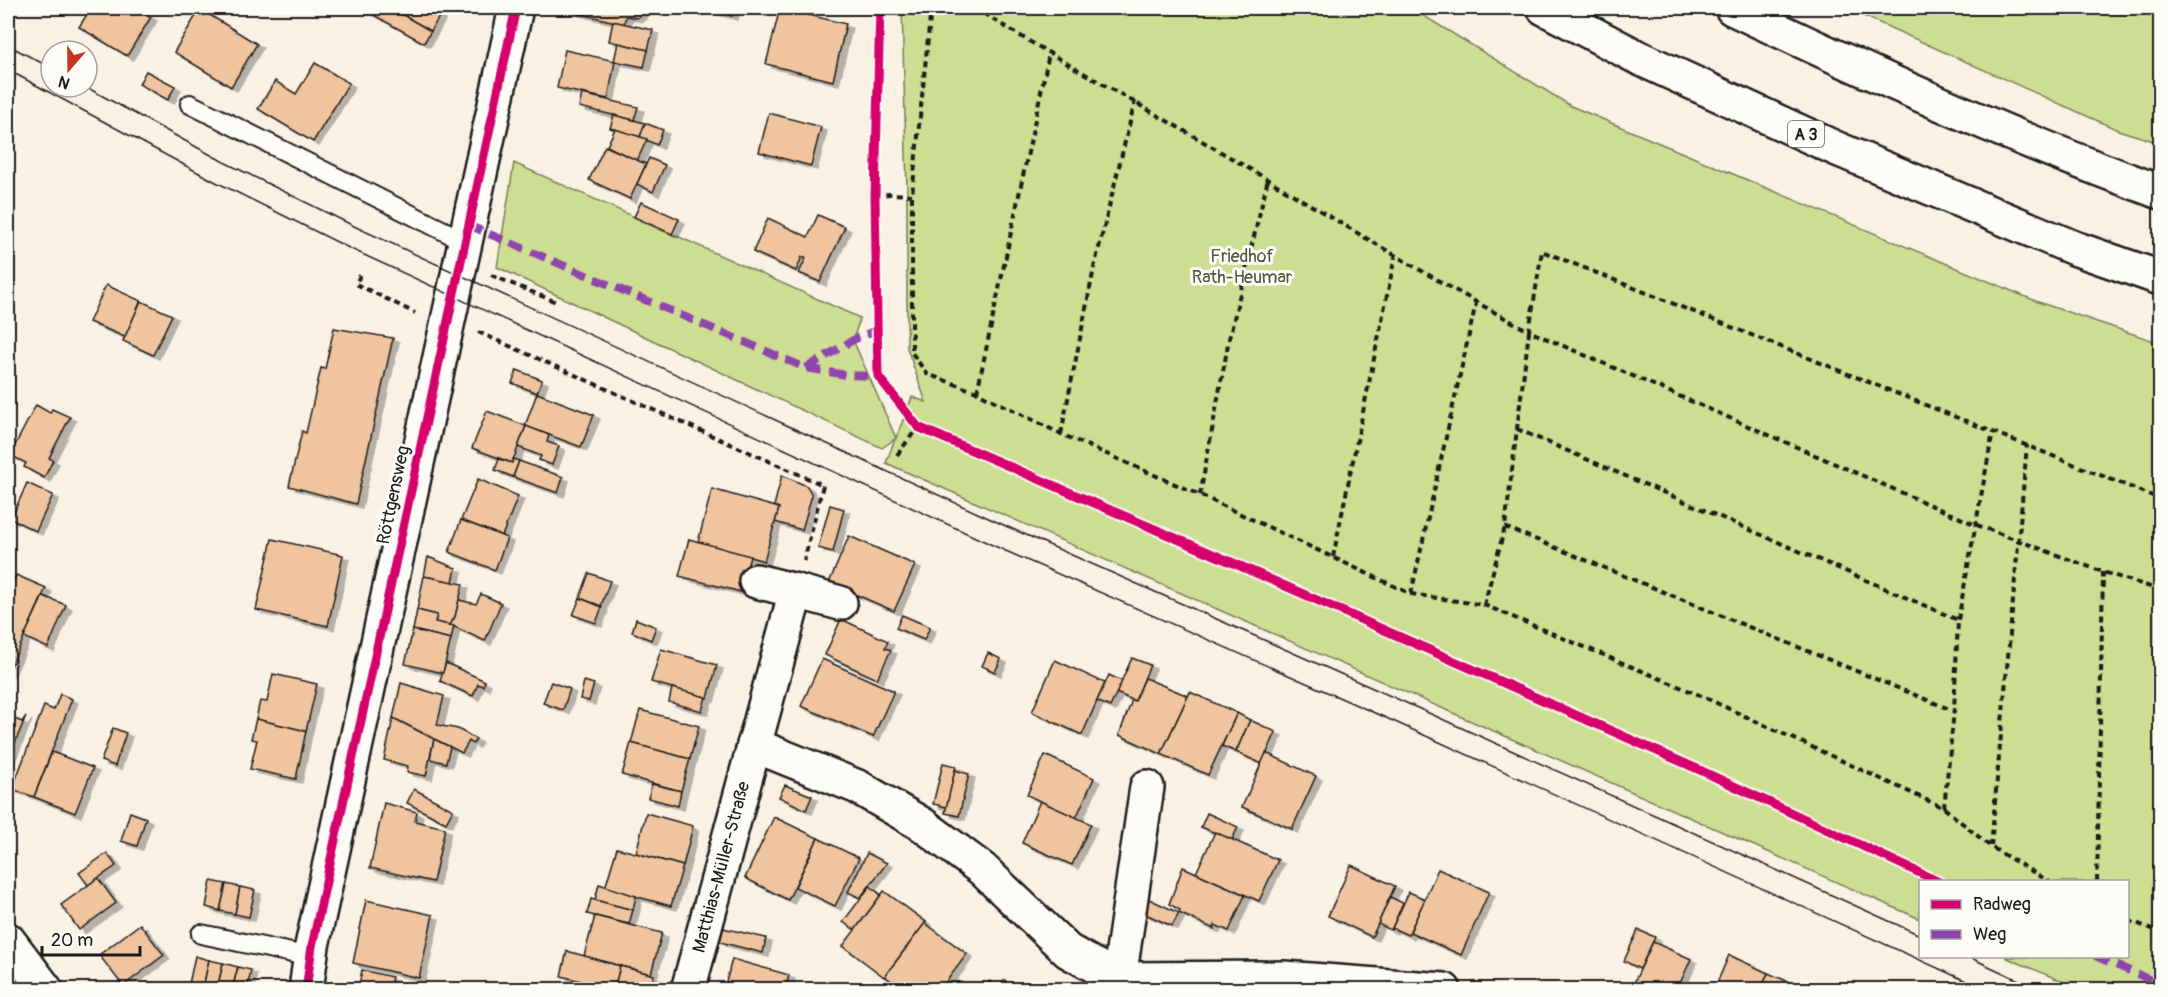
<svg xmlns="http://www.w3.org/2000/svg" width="2168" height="997" font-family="Pangolin,sans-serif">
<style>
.green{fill:#cddd91;stroke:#747c56;stroke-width:1.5}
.building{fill:#efc49f;stroke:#1c1c1c;stroke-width:1.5;filter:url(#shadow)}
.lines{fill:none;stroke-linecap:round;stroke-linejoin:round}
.lane-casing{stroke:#1c1c1c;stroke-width:22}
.street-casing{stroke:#1c1c1c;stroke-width:38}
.secondary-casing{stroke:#1c1c1c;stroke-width:38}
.highway-casing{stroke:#1c1c1c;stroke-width:38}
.path{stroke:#1c1c1c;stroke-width:4;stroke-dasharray:6 4.5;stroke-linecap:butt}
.lane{stroke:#fdfcf7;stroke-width:18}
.street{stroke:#fdfcf7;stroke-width:33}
.secondary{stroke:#fdfcf7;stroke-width:33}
.highway{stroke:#fdfcf7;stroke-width:33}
.tram{stroke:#1c1c1c;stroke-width:1.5}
.quiet{stroke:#8e44ad;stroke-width:8;stroke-dasharray:15 8;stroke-linecap:butt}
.cycleway-casing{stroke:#fdfcf7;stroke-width:13}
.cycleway{stroke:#d6006c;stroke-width:9}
.labels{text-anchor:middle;stroke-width:6;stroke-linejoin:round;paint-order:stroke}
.shield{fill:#fdfcf7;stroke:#605f5e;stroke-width:1.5}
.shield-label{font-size:16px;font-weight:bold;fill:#1c1c1c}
.park-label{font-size:18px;fill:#51563f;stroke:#fdfcf7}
.street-label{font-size:18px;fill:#1c1c1c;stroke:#fdfcf7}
</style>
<defs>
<filter id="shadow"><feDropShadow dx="6" dy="4" stdDeviation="0" flood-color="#0004"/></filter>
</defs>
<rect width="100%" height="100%" fill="#faf1e5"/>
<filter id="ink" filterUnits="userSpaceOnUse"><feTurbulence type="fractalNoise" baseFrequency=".0167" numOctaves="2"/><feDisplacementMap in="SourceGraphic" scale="12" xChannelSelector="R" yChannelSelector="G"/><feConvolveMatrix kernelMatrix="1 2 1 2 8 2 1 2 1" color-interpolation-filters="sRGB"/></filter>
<g filter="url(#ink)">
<g class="green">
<path d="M902,8H1411L1571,106L2038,302L2160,343V989H2080L2005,957L2128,956V882H1920V919L886,463L895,439L882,448L497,267L514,163L860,318L853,340L896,438L912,397L926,402L907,348V189Z"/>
<path d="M1846,8H2160V143L2118,130Z"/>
</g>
<g class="building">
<path d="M91,8H135L151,17L127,56L79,27Z"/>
<path d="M361,8H391L431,31L424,43Z"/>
<path d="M391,8H444L431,31Z"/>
<path d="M574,8H643L641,15L637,18L626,16L624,24L573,12Z"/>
<path d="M701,8H733L732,16Z"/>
<path d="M780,8L846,24L833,81L766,64Z"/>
<path d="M200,9L257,44L231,87L174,52Z"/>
<path d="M613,21L653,30L648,50L609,41Z"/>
<path d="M618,43L648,50L644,67L614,61Z"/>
<path d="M565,50L615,61L608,99L557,88Z"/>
<path d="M315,63L349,83L313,142L258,109L275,81L296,94Z"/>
<path d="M146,71L175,86L168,100L139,84Z"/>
<path d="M582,94L638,107L634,120L579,107Z"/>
<path d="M769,113L821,127L811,166L759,152Z"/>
<path d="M614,115L645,123L640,137L610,128Z"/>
<path d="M645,123L663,130L657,145L640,137Z"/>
<path d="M615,129L647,139L637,161L607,146Z"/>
<path d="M605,146L646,164L630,199L589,180Z"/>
<path d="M649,158L665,165L653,192L637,184Z"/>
<path d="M641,202L679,219L672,234L634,217Z"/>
<path d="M818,215L845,227L820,282L799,273L806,258L802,257L796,271L753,252L768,218L808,237Z"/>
<path d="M106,285L141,301L125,337L89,322Z"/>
<path d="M141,301L172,315L153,355L123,341Z"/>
<path d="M334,328L393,338L356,504L289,486L302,431L306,433L321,368L325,369Z"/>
<path d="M517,370L542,380L537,393L512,383Z"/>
<path d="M537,393L594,415L581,447L525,426Z"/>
<path d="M36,405L50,413L52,409L70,417L49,458L53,460L44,478L24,467L26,463L10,455Z"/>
<path d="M487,411L526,426L512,463L472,448Z"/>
<path d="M526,426L549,435L547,442L559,446L552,465L539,460L541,456L518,447Z"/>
<path d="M499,459L512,463L513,459L519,461L513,477L495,470Z"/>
<path d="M519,461L563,477L558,493L513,477Z"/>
<path d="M782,475L807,486L812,495L802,530L775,522L779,508L774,506Z"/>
<path d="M478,479L518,496L502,536L461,520Z"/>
<path d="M27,483L53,495L36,531L11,519Z"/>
<path d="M712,489L779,508L764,561L698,542Z"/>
<path d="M830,505L844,509L833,552L818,548Z"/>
<path d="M461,520L507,538L495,570L449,552Z"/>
<path d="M849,536L915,565L894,611L829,583Z"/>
<path d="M272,539L343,555L328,626L256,610Z"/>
<path d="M689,539L750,556L741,592L679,576Z"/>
<path d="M428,557L456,568L453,582L424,576Z"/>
<path d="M589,573L610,581L601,606L580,598Z"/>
<path d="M16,575L46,588L8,673V594Z"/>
<path d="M424,576L463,584L455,617L450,625L435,622L437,615L417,610Z"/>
<path d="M481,594L501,603L485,641L450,625L455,617L459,600L476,604Z"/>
<path d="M43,596L66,605L48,648L24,637Z"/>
<path d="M580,598L602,607L596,623L573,615Z"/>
<path d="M417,610L437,615L435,622L454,626L451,639L413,630Z"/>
<path d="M902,615L930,627L924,640L896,628Z"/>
<path d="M636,619L656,627L651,640L632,632Z"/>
<path d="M841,619L888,641L885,648L891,650L877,679L825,655Z"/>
<path d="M413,630L451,639L443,673L405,664Z"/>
<path d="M661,649L717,665L708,698L651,682Z"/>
<path d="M988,653L1001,659L995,672L982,666Z"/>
<path d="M1132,658L1150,665L1135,701L1116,693Z"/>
<path d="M822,659L894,691L873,737L801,706Z"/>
<path d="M1055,660L1105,683L1082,735L1032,712Z"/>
<path d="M446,663L485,681L483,686L478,684L473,696L440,681Z"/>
<path d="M273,674L317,684L306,731L256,719L260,701L267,702Z"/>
<path d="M1109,675L1122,681L1110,707L1097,701Z"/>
<path d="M1145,678L1188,696L1161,754L1119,735L1132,700L1135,701Z"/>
<path d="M584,681L594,684L589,701L580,699Z"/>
<path d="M551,682L570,689L563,710L543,703Z"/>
<path d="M401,683L444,696L437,725L458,729L476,739L473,744L469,741L462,753L393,718Z"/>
<path d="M672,688L706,697L702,711L669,702Z"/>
<path d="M1190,692L1237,713L1208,775L1161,754Z"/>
<path d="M60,694L72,699L34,797L12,789L44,706L54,710Z"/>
<path d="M640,710L699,726L690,759L631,743Z"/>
<path d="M1237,713L1250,720L1236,752L1222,746Z"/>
<path d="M8,716L22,722L26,716L8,760Z"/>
<path d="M393,718L434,739L426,776L407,772L408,766L384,760Z"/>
<path d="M256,719L306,731L296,779L250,769L257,740L251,739Z"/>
<path d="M1250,720L1276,732L1262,764L1236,752Z"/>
<path d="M113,728L126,733L115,766L101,761Z"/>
<path d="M434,739L450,747L446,763L430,759Z"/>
<path d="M631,743L690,759L681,791L622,775Z"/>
<path d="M52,752L93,768L75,813L34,797Z"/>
<path d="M1266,753L1316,776L1292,829L1242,807Z"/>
<path d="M1045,755L1094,778L1076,818L1027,795Z"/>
<path d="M943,763L956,766L947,807L933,804Z"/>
<path d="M955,770L969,774L959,816L945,813Z"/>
<path d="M652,784L681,791L678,806L648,798Z"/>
<path d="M785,785L812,796L806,810L779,797Z"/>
<path d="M414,789L453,810L446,823L407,803Z"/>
<path d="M1040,801L1091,824L1072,865L1022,843Z"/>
<path d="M384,803L417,812L415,821L445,828L433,882L370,868Z"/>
<path d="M130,812L146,818L137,846L121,841Z"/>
<path d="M646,813L693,826L683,866L636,853Z"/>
<path d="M1207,813L1238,827L1232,840L1201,827Z"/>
<path d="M774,817L818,838L788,900L745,878Z"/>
<path d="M1215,832L1278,860L1259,901L1196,873Z"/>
<path d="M818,838L859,858L835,906L795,887Z"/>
<path d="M617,848L683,866L671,906L605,888Z"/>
<path d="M107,853L116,866L88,885L79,873Z"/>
<path d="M867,853L887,863L860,898L848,892Z"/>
<path d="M1351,865L1395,886L1372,937L1328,916Z"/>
<path d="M1183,867L1245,895L1229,931L1215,925L1214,929L1179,913L1180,910L1169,904Z"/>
<path d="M1438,869L1489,892L1461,955L1410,932Z"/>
<path d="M98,878L116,903L79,930L61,905Z"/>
<path d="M211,881L226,884L220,911L206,907Z"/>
<path d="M226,884L240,887L235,914L220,911Z"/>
<path d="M599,884L636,896L633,910L595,900Z"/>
<path d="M870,886L881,895L855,930L843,922Z"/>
<path d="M240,887L255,890L249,917L235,914Z"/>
<path d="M884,891L926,922L884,977L843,946Z"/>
<path d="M1409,892L1425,899L1408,935L1392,928Z"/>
<path d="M1390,897L1403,903L1391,930L1378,924Z"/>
<path d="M1147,898L1179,913L1172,926L1141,912Z"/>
<path d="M591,899L633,910L629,924L587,914Z"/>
<path d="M366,900L433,915L419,978L353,963Z"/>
<path d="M595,916L662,933L651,974L584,956Z"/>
<path d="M925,923L967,954L940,990H902L885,976Z"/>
<path d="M140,924L164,955L123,986L99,955Z"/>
<path d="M723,928L766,938L763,953L720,942Z"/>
<path d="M1638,930L1655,937L1640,969L1624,961Z"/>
<path d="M1653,942L1691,959L1677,990H1639L1632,987Z"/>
<path d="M567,951L620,966L614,990H578L581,981L561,976Z"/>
<path d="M1729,955L1768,973L1761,990H1714Z"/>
<path d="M195,956L209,960L203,988L189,984Z"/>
<path d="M732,959L789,975L785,990H724Z"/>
<path d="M209,960L223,963L217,990L203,988Z"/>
<path d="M223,963L238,967L232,990H217Z"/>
<path d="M620,966L654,975L650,990H614Z"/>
<path d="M238,967L251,970L247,990H232Z"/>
<path d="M362,970L392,977L389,990H358Z"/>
<path d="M1768,973L1806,989L1761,990Z"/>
<path d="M1005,980L1013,990H980L990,981L995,988Z"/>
</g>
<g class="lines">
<defs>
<g id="lane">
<path d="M190,104L464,241"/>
<path d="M201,934L311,957"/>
</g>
<g id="street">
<path d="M756,581L796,591"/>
<path d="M754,745L858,787L923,825L982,869L1068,951L1119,979L1284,978L1444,990"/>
<path d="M306,990L312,946L516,8"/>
<path d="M688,990L796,591L840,603"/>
<path d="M1120,990L1119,979L1147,787"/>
</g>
<path id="secondary" d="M8,940L46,990"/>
<g id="highway">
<path d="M1544,8L1637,57L1835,148L2074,248L2160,278"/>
<path d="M1732,8C1872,75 2014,139 2160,192"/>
</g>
</defs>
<use href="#lane" class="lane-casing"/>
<use href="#street" class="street-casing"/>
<use href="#secondary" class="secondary-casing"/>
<use href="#highway" class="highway-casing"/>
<g class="path">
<path d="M931,8L912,195V353L927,374L977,392L1061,434L1200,495L1411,594L1484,605L1697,694L1944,808L1991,847L2050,882"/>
<path d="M975,8C1061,62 1150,110 1238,162C1335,219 1430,278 1529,331L1542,251L2160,499"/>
<path d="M875,196L889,194L912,195"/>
<path d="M360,275L356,284L415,313"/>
<path d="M491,275L556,302"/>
<path d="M478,332L823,485L804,561"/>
<path d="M977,392L1049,54"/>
<path d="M1517,429L1958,620"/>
<path d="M1061,434L1094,268L1135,101"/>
<path d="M897,455L918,427"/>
<path d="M1200,495L1229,339L1268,179"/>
<path d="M1505,527L1954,711"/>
<path d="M1333,557L1395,257"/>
<path d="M1411,594L1476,303"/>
<path d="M1484,605L1505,527L1529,331L1974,524L2103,572L2160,590"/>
<path d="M1944,808L1954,711L1958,620L1993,432"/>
<path d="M1991,846L2027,445"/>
<path d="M2097,882L2103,572"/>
<path d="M2128,920L2160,932"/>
</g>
<use href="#lane" class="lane"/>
<use href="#street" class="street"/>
<use href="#secondary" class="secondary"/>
<use href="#highway" class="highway"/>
<g class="tram">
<path d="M8,45L51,68"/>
<path d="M8,70L214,181L349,248L999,548L1393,721L1986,990"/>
<path d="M86,87L224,162L358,228L1008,527L1402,701L1920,935"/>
<path d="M1967,956L2040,990"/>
</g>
<g class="quiet">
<path d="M468,225L806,368L846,375L878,376"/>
<path d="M806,368L853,340L876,330"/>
<path d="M2095,956L2160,984"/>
<path d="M1440,989V990"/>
</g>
<defs>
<g id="cycleway">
<path d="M880,8L875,196L878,376L918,427L1238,565L1702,771L1939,882"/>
<path d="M306,990L312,946L516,8"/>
</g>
</defs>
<use href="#cycleway" class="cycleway-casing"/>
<use href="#cycleway" class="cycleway"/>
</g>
</g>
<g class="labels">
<rect class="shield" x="1788" y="121" width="36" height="26" rx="4.5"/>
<g class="shield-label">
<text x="1806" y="140">A 3</text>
</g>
<g class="park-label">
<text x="1242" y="262">Friedhof<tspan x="1242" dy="21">Rath-Heumar</tspan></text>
</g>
<g class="street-label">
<text transform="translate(393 495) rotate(-78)" y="6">Röttgensweg</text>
<text transform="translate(721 867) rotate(-75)" y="6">Matthias-Müller-Straße</text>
</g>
</g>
<rect width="2168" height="997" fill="none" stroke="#fdfcf7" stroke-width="30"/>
<rect x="15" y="15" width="2138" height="967" fill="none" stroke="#1c1c1c" stroke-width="2" filter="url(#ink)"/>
<rect x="1919" y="880" width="210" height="78" fill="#fdfcf7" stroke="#a3a29f" stroke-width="1.5"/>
<rect x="1931" y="900" width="30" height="9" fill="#d6006c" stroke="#a3a29f" stroke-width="1.5"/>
<text x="1973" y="910" font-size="18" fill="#1c1c1c">Radweg</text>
<rect x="1931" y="930" width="30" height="9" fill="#8e44ad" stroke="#a3a29f" stroke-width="1.5"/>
<text x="1973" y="940" font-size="18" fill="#1c1c1c">Weg</text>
<g transform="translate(69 69) rotate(200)"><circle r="28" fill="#fdfcf7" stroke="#a3a29f" stroke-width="1.5"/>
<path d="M0-4.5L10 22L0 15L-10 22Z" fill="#c8321e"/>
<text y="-9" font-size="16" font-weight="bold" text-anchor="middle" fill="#1c1c1c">N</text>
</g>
<path d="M42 946v9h98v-9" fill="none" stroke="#1c1c1c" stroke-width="3"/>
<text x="51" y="946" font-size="18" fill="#1c1c1c" stroke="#fdfcf7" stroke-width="4.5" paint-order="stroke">20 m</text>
</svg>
